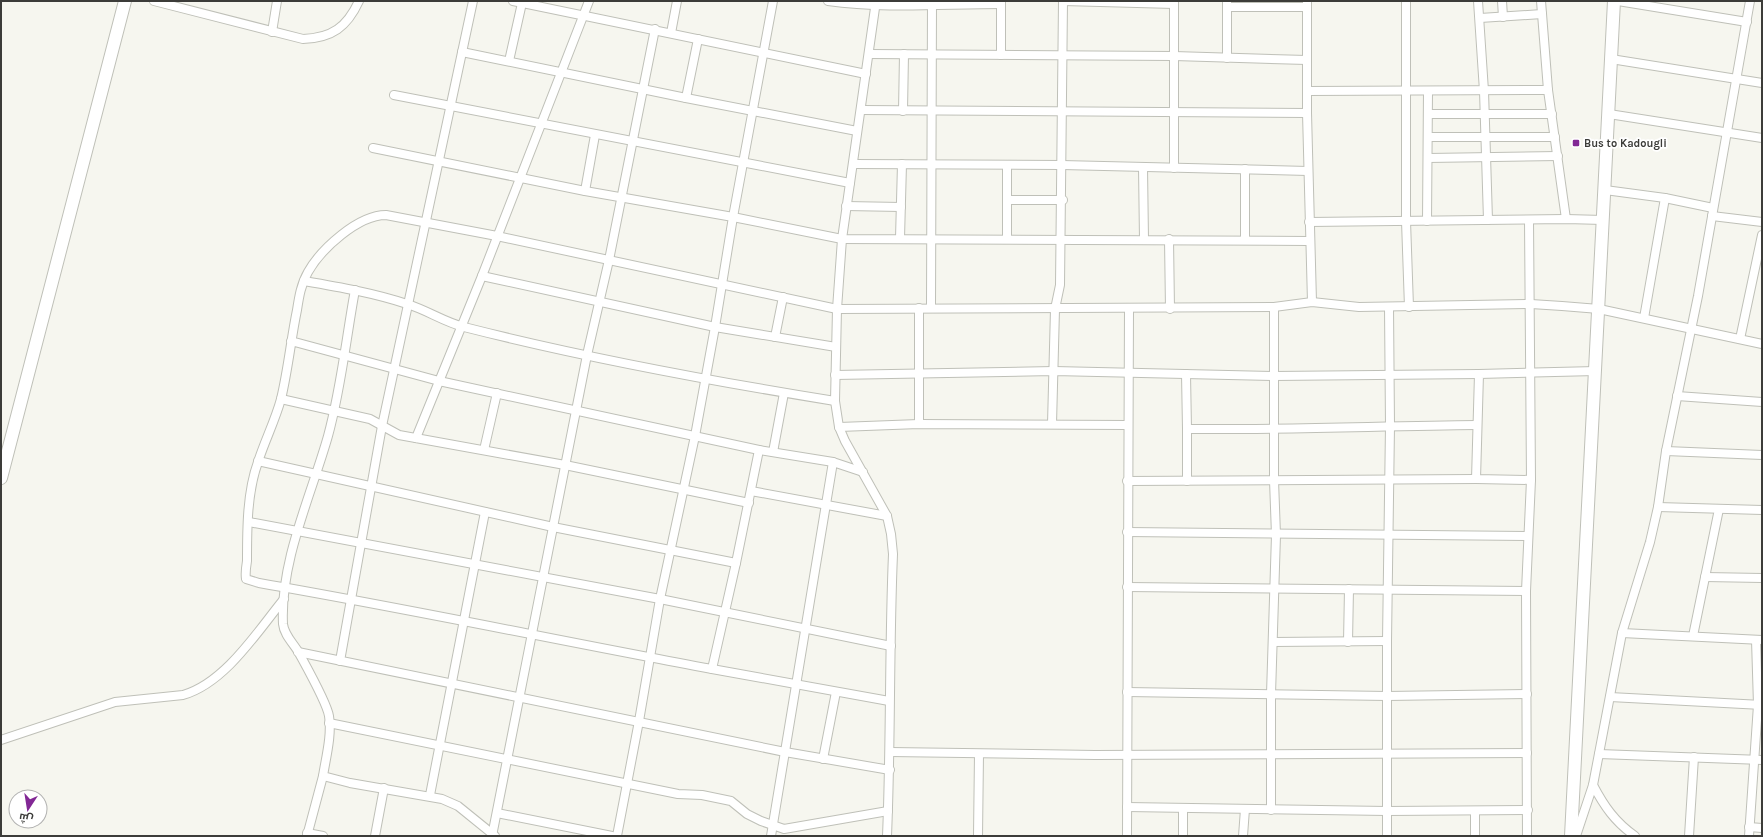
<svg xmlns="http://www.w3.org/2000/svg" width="1763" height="837" font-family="Karla,Cairo,sans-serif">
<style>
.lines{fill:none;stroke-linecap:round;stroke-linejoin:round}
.street-casing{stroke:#bfc0b8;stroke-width:10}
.secondary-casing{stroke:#bfc0b8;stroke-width:14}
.street{stroke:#fff;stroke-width:8}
.secondary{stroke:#fff;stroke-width:12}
.poi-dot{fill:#822895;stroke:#fff;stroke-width:1.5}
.labels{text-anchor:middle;stroke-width:3.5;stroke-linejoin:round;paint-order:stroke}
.poi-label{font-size:11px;font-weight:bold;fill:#3c3c39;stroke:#fff;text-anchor:start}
</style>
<rect width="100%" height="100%" fill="#f6f6ef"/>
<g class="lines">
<defs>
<g id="street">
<path d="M154,1L303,39C332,38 347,27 359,1"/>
<path d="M513,1L866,74"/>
<path d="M828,1C885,9 943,4 1001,4"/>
<path d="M876,1L842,239L837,309L835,401L839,427L845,441L887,516L891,534L893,554C889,648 891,742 887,836"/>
<path d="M1001,1V55"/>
<path d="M1063,1L1174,4"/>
<path d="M1174,1V168"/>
<path d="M1227,1V58"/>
<path d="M1307,1V113L1312,302"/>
<path d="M1406,1V221L1409,307"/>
<path d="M1478,1L1484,91L1488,220"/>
<path d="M1502,1L1503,17"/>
<path d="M1541,1L1548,90L1566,219"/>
<path d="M1618,1L1747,22"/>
<path d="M1227,7H1307"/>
<path d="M1480,18L1542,14"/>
<path d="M272,32L277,1"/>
<path d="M671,33L677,1"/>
<path d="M462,52L686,98L857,131"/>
<path d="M869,54L1174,56L1307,60"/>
<path d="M1611,59L1762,83"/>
<path d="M509,61L522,3"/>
<path d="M1307,91L1548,90"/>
<path d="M394,95L850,183"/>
<path d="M686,98L698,39"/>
<path d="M861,110L1307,113"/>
<path d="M903,111L904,54"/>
<path d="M1428,114H1552"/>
<path d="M1609,114L1762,138"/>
<path d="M1428,137H1555"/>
<path d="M373,148L585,191L733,217L842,239L1309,241"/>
<path d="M1428,158L1558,156"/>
<path d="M853,164L1062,165L1308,171"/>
<path d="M1143,167L1144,240"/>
<path d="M1605,190L1665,198L1713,208"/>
<path d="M585,191L595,135"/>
<path d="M1007,200H1063"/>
<path d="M846,206L901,207"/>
<path d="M1712,216L1762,222"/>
<path d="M1427,221L1428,91"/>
<path d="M1309,222L1566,219L1603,220"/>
<path d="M900,238L902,164"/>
<path d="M1007,239V165"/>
<path d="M1169,239L1170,309"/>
<path d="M1245,240V169"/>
<path d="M482,276L715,327L836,347"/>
<path d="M304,281C339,287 374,293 407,304C427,310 444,322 464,327C586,358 711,381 835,401"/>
<path d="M355,290C346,339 341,389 328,436C311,496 280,561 283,624C284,635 294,644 299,653C306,666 327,703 329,716C332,735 326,757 323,776L350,783L442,799L458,806L495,836"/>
<path d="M919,308V424"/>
<path d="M931,308L932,1"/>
<path d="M1644,318L1665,198"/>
<path d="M775,337L783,297"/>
<path d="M1740,339L1762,235"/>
<path d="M291,341L439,381L759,450L736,563L712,669C561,641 410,609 259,583L246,579C245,573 246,567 247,561C247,529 247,492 258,462C265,440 275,421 281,399C288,370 291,339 297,310C299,297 301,284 308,272C321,249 358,215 386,215L497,236L837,309L1274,307L1312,302L1359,307L1531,304L1562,306L1599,309L1762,344"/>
<path d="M1186,374L1187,429C1284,430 1380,426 1477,425"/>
<path d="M835,375L1054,371L1274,376L1479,374"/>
<path d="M1677,396L1762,402"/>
<path d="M281,399L370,419L399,435L565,465L749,503"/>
<path d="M1052,424L1055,309L1060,285L1063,1"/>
<path d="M839,427L919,424L1128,425"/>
<path d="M1187,429V481"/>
<path d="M416,438L482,276L589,1"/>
<path d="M484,450L497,393"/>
<path d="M759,450L833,462L863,472"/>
<path d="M1666,451L1762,455"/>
<path d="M773,452L784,393"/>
<path d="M258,461L553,527L736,563"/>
<path d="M1531,480L1476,479L1479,374L1596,371"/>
<path d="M1127,481L1476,479"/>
<path d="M751,491L887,516"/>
<path d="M1658,507L1762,510"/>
<path d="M249,522L660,599L891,646"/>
<path d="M1127,532L1528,536"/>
<path d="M1705,577L1762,578"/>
<path d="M1127,587L1526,591"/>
<path d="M1622,633L1762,640"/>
<path d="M1693,636L1719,509"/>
<path d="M1273,642L1387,641"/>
<path d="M1348,642L1349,589"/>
<path d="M298,652L785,752L890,770"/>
<path d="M340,661L382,426L473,1"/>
<path d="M712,669L889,701"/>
<path d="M1127,692L1387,696L1527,694"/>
<path d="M1610,697L1762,705"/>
<path d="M329,723L678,794L702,795L731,801L747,814L761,821L784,829L888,811"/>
<path d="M1,740L115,702L183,695C225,683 257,632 284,599"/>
<path d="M890,752L1095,755L1527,753"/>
<path d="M1599,754L1762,760"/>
<path d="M823,759L836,692"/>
<path d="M1593,785C1604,806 1615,822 1635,836"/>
<path d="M430,795L485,512"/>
<path d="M1127,807L1387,811L1528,810"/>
<path d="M1183,808V836"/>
<path d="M1271,810V694L1276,535L1274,480V307"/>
<path d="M497,813L612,836"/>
<path d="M1749,827L1762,828"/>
<path d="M307,833L323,836"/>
<path d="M307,836L323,776"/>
<path d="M375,836L384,788"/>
<path d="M492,836L587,355L609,260L655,29"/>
<path d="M617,836L639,721L660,599L695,436L715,327L733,217L773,1"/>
<path d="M771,836L833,462"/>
<path d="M978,836L979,754"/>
<path d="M1127,836L1129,309"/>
<path d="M1243,836L1245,809"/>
<path d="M1387,836V641L1390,426L1389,307"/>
<path d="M1475,836V811"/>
<path d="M1527,836L1526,591L1531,480L1529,220"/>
<path d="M1576,836L1593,785L1622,633L1650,542L1658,507L1666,451L1698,296L1750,1"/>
<path d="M1689,836L1694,757"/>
<path d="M1749,836L1758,705L1756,640"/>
</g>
<g id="secondary">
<path d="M1,478L125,1"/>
<path d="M1571,836L1614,1"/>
</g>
</defs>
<use href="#street" class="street-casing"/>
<use href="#secondary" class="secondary-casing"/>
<use href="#street" class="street"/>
<use href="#secondary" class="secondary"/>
</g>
<rect class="poi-dot" x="1572" y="139" width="8" height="8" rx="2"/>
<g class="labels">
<g class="poi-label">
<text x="1584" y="147">Bus to Kadougli</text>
</g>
</g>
<rect width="1763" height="837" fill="none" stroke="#3c3c39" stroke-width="4"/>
<g transform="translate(28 809) rotate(192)"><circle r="19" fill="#ffffff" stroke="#b1b1b0"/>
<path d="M0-3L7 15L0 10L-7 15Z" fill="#822895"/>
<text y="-6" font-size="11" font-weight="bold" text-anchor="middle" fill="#3c3c39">ش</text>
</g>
</svg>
